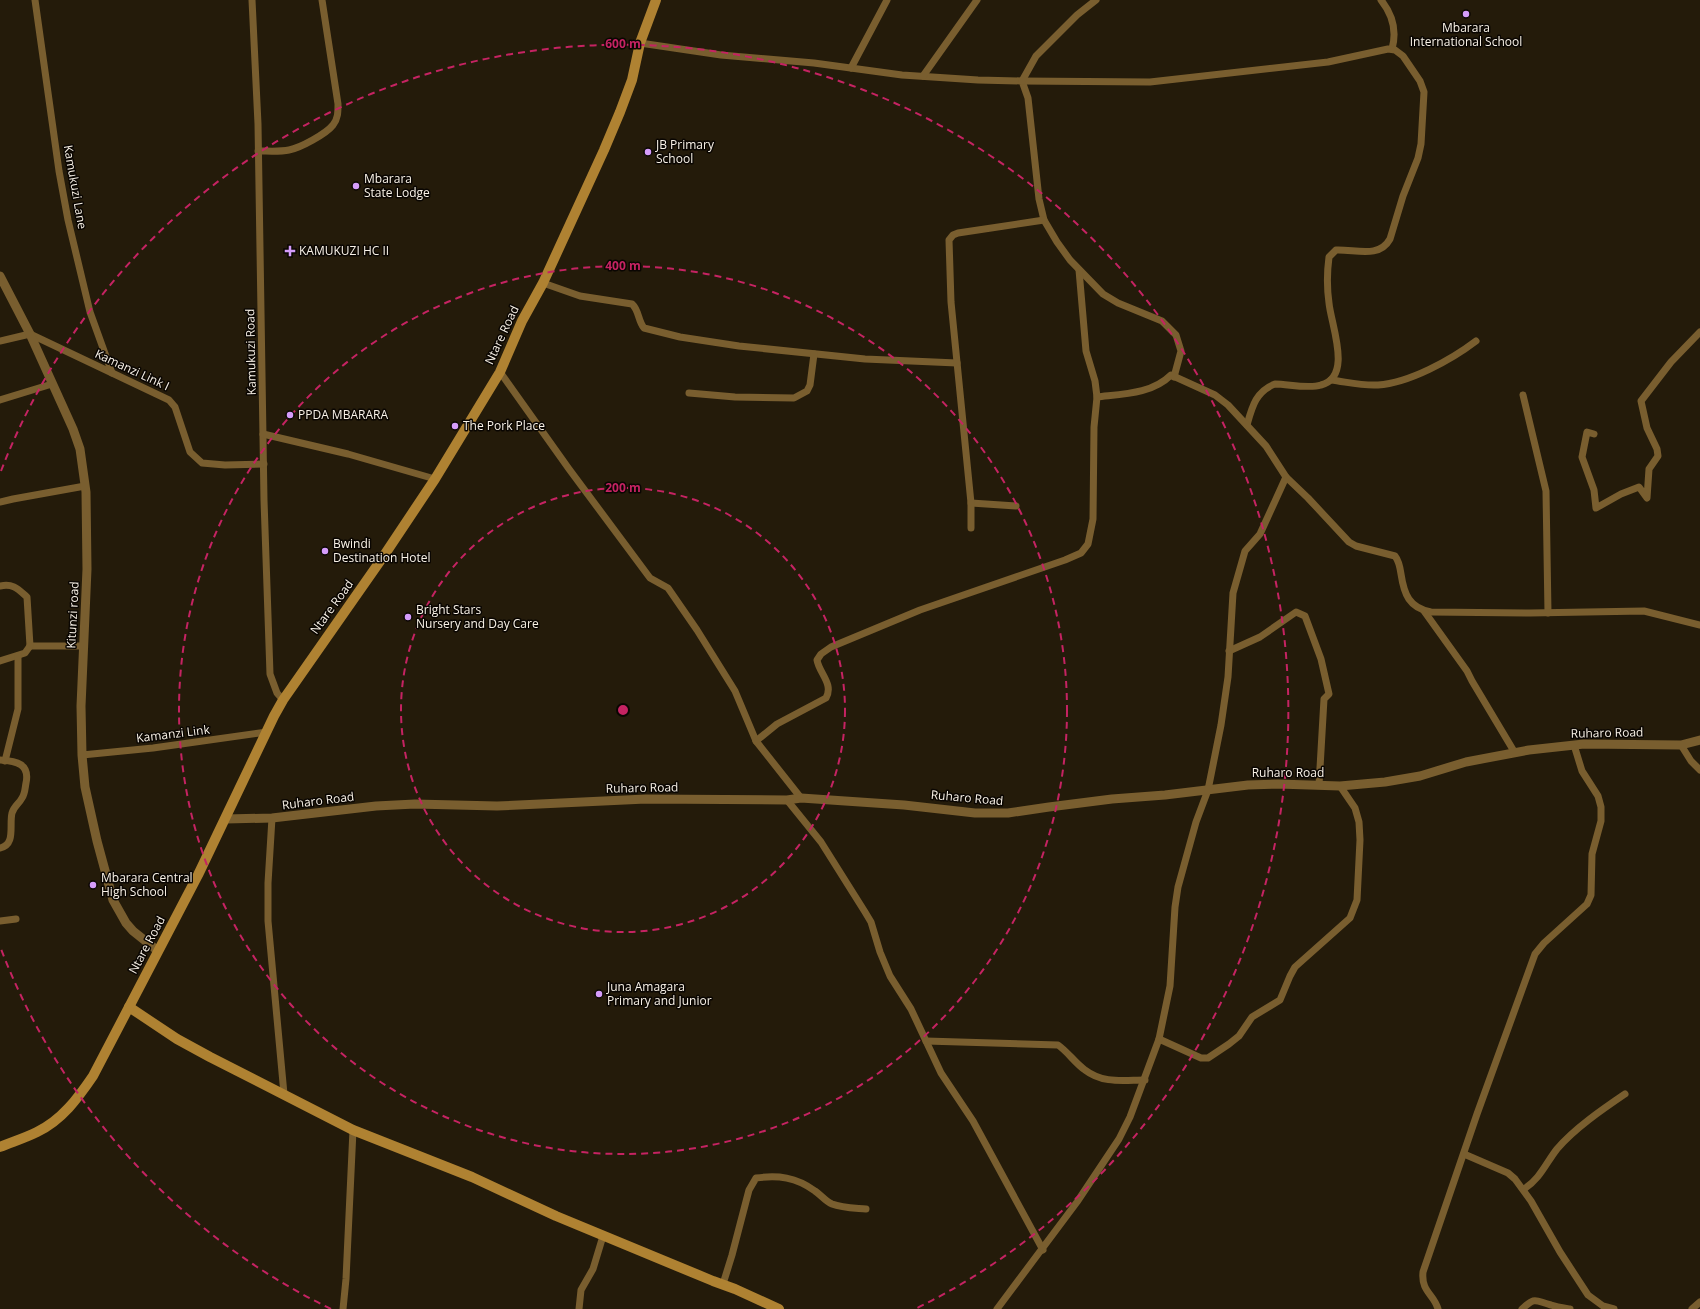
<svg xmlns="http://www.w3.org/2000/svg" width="1700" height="1309" font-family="'Open Sans',sans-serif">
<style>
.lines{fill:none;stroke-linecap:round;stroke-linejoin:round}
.minor{stroke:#795e2f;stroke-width:7}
.tertiary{stroke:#795e2f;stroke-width:9}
.secondary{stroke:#af8232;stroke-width:10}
.ring{fill:none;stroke:#c52362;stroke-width:2;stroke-dasharray:7 5}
.poi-dot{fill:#d59cfb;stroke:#0a0602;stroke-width:1.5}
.labels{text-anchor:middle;stroke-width:3;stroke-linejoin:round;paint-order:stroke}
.poi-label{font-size:12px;fill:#f9f2e7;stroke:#0a0602;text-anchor:start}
.street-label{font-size:12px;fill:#f9f2e7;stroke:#0a0602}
.centre{fill:#c52362;stroke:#0a0602;stroke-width:2}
.ring-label{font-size:12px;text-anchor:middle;font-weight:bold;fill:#c52362;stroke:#0a0602;stroke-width:3;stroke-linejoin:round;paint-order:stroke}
</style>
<rect width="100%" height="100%" fill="#241b0a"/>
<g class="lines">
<g class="minor">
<path d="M35,0L59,171L68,220L90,312L112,373"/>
<path d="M252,0L258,124L264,500L270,674L277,693L283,700"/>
<path d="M1381,0C1393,15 1397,31 1392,49"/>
<path d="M640,43L721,55L814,63L902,75L978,80L1022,81L1028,98L1039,199L1044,220L1057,242L1070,260L1103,294L1118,303L1162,321L1176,335L1181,351L1174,377"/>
<path d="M851,68L887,0"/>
<path d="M923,76L977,0"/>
<path d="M1022,81L1150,82L1328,62L1388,49L1395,50L1403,56L1420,81L1424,92L1421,144L1418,158L1403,196L1390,239C1379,259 1355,249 1336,250L1329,257C1327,272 1327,289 1329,303C1331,325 1353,377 1321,385C1308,389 1288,384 1275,384C1256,391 1252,407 1247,425"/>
<path d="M1022,81L1036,56L1077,15L1096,0"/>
<path d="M258,151C268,151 280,152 289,150C300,148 326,134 333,125C338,119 338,112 338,104L322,0"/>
<path d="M543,283L580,296L632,304C639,310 638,321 644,328L680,337L739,346L865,359L957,363"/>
<path d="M0,341L30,334L169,400L175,407L190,452L202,463L225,465L264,464"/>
<path d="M500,372L569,469L650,578L668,588L697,630L735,691L756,741L801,798"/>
<path d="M1331,380C1347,382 1362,386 1378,385C1409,383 1451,360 1476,341"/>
<path d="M689,393L735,397L794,398L807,391L810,385L814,354"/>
<path d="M1523,395L1546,491L1548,613"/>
<path d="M1097,397C1123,394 1152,394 1171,375L1215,395L1228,405L1266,446L1286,477L1308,498L1349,542L1356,546L1395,556C1399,561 1400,567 1401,574C1404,594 1409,608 1431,612L1530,613L1644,611L1700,625"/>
<path d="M0,400L52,384"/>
<path d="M263,434L348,454L435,479"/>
<path d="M1594,434L1587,432L1582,457L1594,490L1596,508L1621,494L1639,487L1647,498L1649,469L1658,456L1657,449L1647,428L1641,401L1671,362L1700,332"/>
<path d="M0,502L13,499L85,486"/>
<path d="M971,503L1016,506"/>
<path d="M971,528V503L951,302L949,240L953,235L958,233L1044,220"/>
<path d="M0,586C13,583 18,589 27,597L30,646"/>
<path d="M1424,611L1467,671L1472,681L1515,753"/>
<path d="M30,646H84"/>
<path d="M1229,651L1260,637L1296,612L1305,616L1321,659L1329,694L1324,699L1319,785"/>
<path d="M0,661L25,653L30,646"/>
<path d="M756,741L777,724L826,698C834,684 819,673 817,660L821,654L831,647L920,610L1065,560L1081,553L1088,544L1093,519L1094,427L1097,397L1095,381L1086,351L1079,270"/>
<path d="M1681,745L1691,761L1700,770"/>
<path d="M82,755L153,748L267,732"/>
<path d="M0,760C17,761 30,764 26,783C25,788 25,794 22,798C19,804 14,806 12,813C9,825 16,845 0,848"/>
<path d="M5,761L18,709V656"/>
<path d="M787,800L821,842L865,912L871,922L880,952L890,976L911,1009L941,1073L973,1121L1043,1250"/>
<path d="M272,818L268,883V921L284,1094"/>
<path d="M0,921L16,919"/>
<path d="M1159,1039L1201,1058H1208L1229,1044L1239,1036L1252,1017L1280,1000L1290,976L1295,967L1350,918L1357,900L1360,840L1359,822L1355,808L1340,786"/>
<path d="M926,1041L1058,1045C1068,1052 1075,1063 1085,1070C1103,1084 1124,1080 1145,1080"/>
<path d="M1464,1154L1508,1173L1515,1179L1531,1201L1560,1252L1588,1295L1603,1306L1614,1309"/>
<path d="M1524,1189C1540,1179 1546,1163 1557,1149C1575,1128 1603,1109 1625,1094"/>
<path d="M723,1284L732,1255L749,1190L756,1178C778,1175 796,1177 815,1191C821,1195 825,1201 832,1204C842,1208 855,1208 866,1209"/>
<path d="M343,1309L346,1279L353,1130"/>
<path d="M579,1309L581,1290L593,1269L603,1236"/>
<path d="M997,1309L1077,1202L1119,1139L1130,1117L1159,1039L1170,986L1175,907L1178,887L1196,822L1208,790L1221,725L1228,677L1233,593L1245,551L1260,534L1286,477"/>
<path d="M1438,1309C1434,1294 1421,1292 1423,1272L1477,1114L1535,954L1544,943L1587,904L1591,895L1592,854L1601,821V807L1598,796L1582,771L1574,745"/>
<path d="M1522,1309C1536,1296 1535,1301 1551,1305C1557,1307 1564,1308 1570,1309"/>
<path d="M1692,1309L1700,1302"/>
</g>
<g class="tertiary">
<path d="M0,276L30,334L73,429L80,449L86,492L87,569L81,706L82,755L85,787L97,841L113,900L126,923L133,931L158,951"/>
<path d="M226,819L272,818L376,806L415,804L497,806L646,799L787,800L801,798L904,805L975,813H1008L1049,807L1112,799L1165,795L1248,785L1278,784L1340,786L1385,782L1420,776L1466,762L1529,750L1584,744L1681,745L1700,740"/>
</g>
<g class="secondary">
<path d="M129,1007L177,1039L210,1057L353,1130L472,1177L556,1216L713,1281L735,1289L779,1309"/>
<path d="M0,1147C12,1142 25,1138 37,1132C62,1120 78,1098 93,1076L198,875L274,716L283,700L383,557L435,479L500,372L522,321L543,283L604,150L620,112L632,80L640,43L656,0"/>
</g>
</g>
<g class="ring">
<circle cx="623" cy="710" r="222"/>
<circle cx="623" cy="710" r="444"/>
<path d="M331 1309A666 666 0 0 1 1 949M1 471A666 666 0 1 1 915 1309"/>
</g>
<g class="poi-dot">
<circle cx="1466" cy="14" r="4"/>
<circle cx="648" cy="152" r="4"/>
<circle cx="356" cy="186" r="4"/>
<path d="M288 245h4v4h4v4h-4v4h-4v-4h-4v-4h4z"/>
<circle cx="290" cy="415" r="4"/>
<circle cx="455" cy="426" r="4"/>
<circle cx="325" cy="551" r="4"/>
<circle cx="408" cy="617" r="4"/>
<circle cx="93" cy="885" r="4"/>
<circle cx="599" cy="994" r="4"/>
</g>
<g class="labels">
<g class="poi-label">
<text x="1466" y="32" text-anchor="middle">Mbarara<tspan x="1466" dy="14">International School</tspan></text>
<text x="656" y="149">JB Primary<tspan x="656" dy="14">School</tspan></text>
<text x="364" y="183">Mbarara<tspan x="364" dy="14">State Lodge</tspan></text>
<text x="299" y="255">KAMUKUZI HC II</text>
<text x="298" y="419">PPDA MBARARA</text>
<text x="463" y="430">The Pork Place</text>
<text x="333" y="548">Bwindi<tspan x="333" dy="14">Destination Hotel</tspan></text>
<text x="416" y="614">Bright Stars<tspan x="416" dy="14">Nursery and Day Care</tspan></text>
<text x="101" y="882">Mbarara Central<tspan x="101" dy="14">High School</tspan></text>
<text x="607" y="991">Juna Amagara<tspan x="607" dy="14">Primary and Junior</tspan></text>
</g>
<g class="street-label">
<text transform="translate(75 187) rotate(80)" y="4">Kamukuzi Lane</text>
<text transform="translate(502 335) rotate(-65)" y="4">Ntare Road</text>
<text transform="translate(251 352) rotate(-91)" y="4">Kamukuzi Road</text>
<text transform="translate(132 370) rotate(25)" y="4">Kamanzi Link I</text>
<text transform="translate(332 607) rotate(-54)" y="4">Ntare Road</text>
<text transform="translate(73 615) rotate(-87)" y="4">Kitunzi road</text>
<text transform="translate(1607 733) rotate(-1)" y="4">Ruharo Road</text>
<text transform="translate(173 734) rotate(-7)" y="4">Kamanzi Link</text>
<text x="1288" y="777">Ruharo Road</text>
<text transform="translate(642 788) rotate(-1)" y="4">Ruharo Road</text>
<text transform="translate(967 798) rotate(5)" y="4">Ruharo Road</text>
<text transform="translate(318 801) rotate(-7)" y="4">Ruharo Road</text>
<text transform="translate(147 945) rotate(-62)" y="4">Ntare Road</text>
</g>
</g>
<circle cx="623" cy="710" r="6" class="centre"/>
<g class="ring-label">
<text x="623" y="48">600 m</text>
<text x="623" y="270">400 m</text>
<text x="623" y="492">200 m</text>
</g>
</svg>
